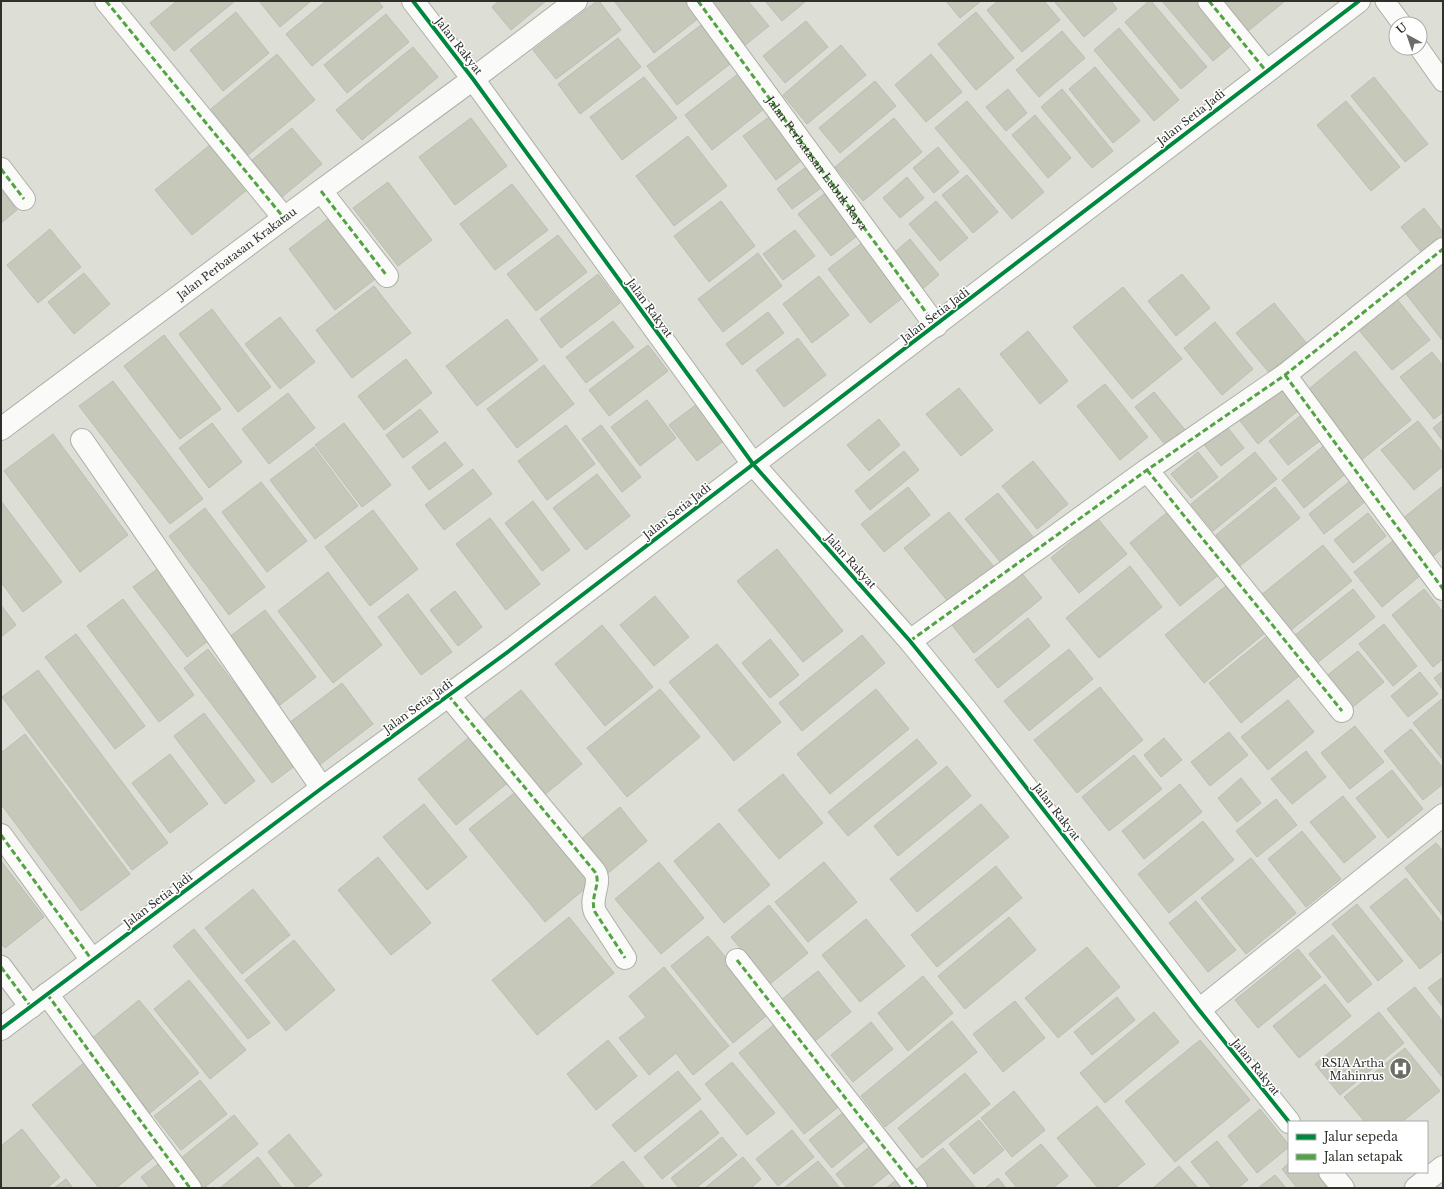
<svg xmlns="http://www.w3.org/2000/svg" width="1444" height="1189" font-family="'Libre Baskerville',serif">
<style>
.building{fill:#c6c9ba;stroke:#bbbdb6}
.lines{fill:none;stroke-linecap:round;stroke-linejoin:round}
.lane-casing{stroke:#adafa8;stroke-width:21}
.street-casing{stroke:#adafa8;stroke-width:24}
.secondary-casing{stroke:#adafa8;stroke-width:24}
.lane{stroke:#fafaf9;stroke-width:19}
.street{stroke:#fafaf9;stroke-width:22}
.secondary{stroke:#fafaf9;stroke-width:22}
.quiet{stroke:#52a443;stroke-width:3;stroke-dasharray:6 3;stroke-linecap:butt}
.cycleway-casing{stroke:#fff;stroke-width:6}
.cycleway{stroke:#00873e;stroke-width:4}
.labels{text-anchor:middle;stroke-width:3;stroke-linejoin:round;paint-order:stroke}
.street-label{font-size:11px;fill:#2e302a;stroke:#fff}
.poi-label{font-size:11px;fill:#2e302a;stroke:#fff;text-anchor:end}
</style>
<rect width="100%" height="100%" fill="#dddfd6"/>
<g class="building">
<path d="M177,1H235L174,51L150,23Z"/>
<path d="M259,1H311L280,27Z"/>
<path d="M326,1H378L383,7L312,66L286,34Z"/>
<path d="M499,1H546L511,30L492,7Z"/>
<path d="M597,1H599L621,30L556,79L533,50Z"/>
<path d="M617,1H687L700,17L654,53L615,2Z"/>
<path d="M706,1H748L769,26L744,46Z"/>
<path d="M765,1H806L782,21Z"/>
<path d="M946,1H981L960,18Z"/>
<path d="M998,1H1044L1060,20L1022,52L987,10Z"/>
<path d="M1054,1H1111L1117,9L1084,37Z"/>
<path d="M1149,1H1151L1207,67L1181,89L1125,22Z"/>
<path d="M1162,1H1207L1239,39L1213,61Z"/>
<path d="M1221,1H1285L1247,32Z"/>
<path d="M236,12L269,53L223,91L190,50Z"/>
<path d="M976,12L1014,58L976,90L938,44Z"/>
<path d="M386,14L409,42L347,93L324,65Z"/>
<path d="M806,21L828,47L785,83L763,56Z"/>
<path d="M701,25L730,64L677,105L647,66Z"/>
<path d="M1119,28L1179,100L1154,121L1094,50Z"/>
<path d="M1062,31L1085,58L1039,97L1016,70Z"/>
<path d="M618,38L641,67L580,114L558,84Z"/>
<path d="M841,45L866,75L807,124L783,95Z"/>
<path d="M413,47L438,77L362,140L336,110Z"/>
<path d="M277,54L315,100L248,155L211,109Z"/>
<path d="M931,54L962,92L926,122L895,85Z"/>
<path d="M1095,67L1140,121L1113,143L1069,89Z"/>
<path d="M738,74L764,109L712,150L685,115Z"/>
<path d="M644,77L677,118L622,160L590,117Z"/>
<path d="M1374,77L1428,144L1405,162L1351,96Z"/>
<path d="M875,81L896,106L840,153L819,128Z"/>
<path d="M1008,89L1027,113L1006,131L986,107Z"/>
<path d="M1062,89L1113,151L1092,168L1041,107Z"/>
<path d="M967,101L1044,192L1012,219L935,128Z"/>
<path d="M1346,101L1400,167L1371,191L1317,125Z"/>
<path d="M1035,115L1071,158L1048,178L1012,135Z"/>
<path d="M769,117L802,160L776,180L743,136Z"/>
<path d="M471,118L507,166L455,205L419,157Z"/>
<path d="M894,118L922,152L863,201L835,167Z"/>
<path d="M292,128L322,164L282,197L252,160Z"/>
<path d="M688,136L727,186L674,226L636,176Z"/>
<path d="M211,144L248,189L192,235L155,190Z"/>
<path d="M938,147L959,172L934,193L913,168Z"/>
<path d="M806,167L821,188L792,209L777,189Z"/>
<path d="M967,175L998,212L973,233L942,195Z"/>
<path d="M907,177L924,198L900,218L883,198Z"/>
<path d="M388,182L432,240L398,266L353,208Z"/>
<path d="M512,184L548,230L495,270L460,224Z"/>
<path d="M1,190L17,210L1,223Z"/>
<path d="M824,194L857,236L831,256L798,214Z"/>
<path d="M721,201L755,246L709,282L674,236Z"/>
<path d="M936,201L968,238L940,261L909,224Z"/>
<path d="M1424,208L1443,232V236L1422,253L1401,227Z"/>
<path d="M333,215L379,276L335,310L289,249Z"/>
<path d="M50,229L81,267L38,303L7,265Z"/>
<path d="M795,230L815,256L783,280L763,254Z"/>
<path d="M558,235L587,272L536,311L507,274Z"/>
<path d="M910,239L939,275L919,292L889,257Z"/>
<path d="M863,242L905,296L870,323L828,269Z"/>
<path d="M758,253L782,286L723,332L698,299Z"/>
<path d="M1443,264V341L1406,294Z"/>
<path d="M84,273L110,304L74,334L48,302Z"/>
<path d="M598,274L620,303L561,348L540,319Z"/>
<path d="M1182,274L1210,308L1176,336L1148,301Z"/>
<path d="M819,276L849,315L812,343L783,304Z"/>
<path d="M374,286L411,333L352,378L316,330Z"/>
<path d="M1123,287L1182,359L1132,399L1073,327Z"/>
<path d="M1396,298L1430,340L1392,370L1358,329Z"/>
<path d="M1274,303L1308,345L1271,375L1236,333Z"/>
<path d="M212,309L271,387L238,412L179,334Z"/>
<path d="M768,312L784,333L742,365L726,344Z"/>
<path d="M280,317L315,362L280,389L245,344Z"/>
<path d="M507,319L538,360L477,406L446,366Z"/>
<path d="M613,321L634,347L586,383L566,357Z"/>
<path d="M1215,322L1253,369L1222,395L1184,348Z"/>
<path d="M1028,331L1068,381L1040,404L1000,354Z"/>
<path d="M164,335L221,409L180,439L124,366Z"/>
<path d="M798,338L826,375L784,407L756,370Z"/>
<path d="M648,345L668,371L609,416L589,390Z"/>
<path d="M1355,351L1411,420L1359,462L1304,393Z"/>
<path d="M1432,352L1443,366V412L1434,419L1400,377Z"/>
<path d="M406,359L432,393L384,430L358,396Z"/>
<path d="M544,365L574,404L517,448L487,409Z"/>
<path d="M113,381L203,499L170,524L79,406Z"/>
<path d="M1280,383L1300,409L1258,444L1237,417Z"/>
<path d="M1105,384L1148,437L1120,460L1077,406Z"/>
<path d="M959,388L993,430L961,456L926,414Z"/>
<path d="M1154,392L1186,431L1167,447L1135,407Z"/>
<path d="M288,393L315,428L269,464L242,429Z"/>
<path d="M647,400L676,438L640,466L611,427Z"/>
<path d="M697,404L725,440L697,461L669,425Z"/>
<path d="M420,409L438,432L403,458L386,435Z"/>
<path d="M1305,412L1325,437L1288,465L1269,441Z"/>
<path d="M879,419L900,445L869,471L847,445Z"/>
<path d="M1443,420V441L1433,428Z"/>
<path d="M1418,421L1443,453V466L1414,490L1381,450Z"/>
<path d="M212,423L242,462L209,488L179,448Z"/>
<path d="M344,423L391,485L362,507L315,445Z"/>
<path d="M1225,424L1244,448L1221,466L1202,442Z"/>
<path d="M566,425L595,464L547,500L518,461Z"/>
<path d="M601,425L641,477L622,492L582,439Z"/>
<path d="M53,434L128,535L80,572L4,471Z"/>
<path d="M445,442L463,465L429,490L412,467Z"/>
<path d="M1327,443L1349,471L1304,508L1282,480Z"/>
<path d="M314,447L358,506L315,539L270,480Z"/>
<path d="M904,451L919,470L870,510L855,491Z"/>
<path d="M1198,452L1218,477L1191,498L1171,474Z"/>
<path d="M1255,452L1277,479L1213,531L1191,504Z"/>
<path d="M1033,461L1068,504L1037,529L1002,486Z"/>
<path d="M473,469L492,494L444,530L425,505Z"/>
<path d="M597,474L630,516L586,550L553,508Z"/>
<path d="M1350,481L1366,501L1324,534L1309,514Z"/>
<path d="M261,482L307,541L267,572L222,512Z"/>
<path d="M1443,486V548L1432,557L1402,519Z"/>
<path d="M908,487L930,515L884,552L861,524Z"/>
<path d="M1275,487L1300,518L1240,566L1216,535Z"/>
<path d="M998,493L1034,538L1002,564L965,519Z"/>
<path d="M1,501L62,582L23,612L1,582Z"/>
<path d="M533,501L570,550L542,571L505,523Z"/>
<path d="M205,508L265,587L229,615L169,536Z"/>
<path d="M373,510L418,569L370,606L325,547Z"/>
<path d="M1170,510L1221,573L1180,606L1130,543Z"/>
<path d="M949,512L995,568L951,605L904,548Z"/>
<path d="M1368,513L1386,536L1353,563L1334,540Z"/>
<path d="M490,518L540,584L506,610L456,544Z"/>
<path d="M1098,519L1127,554L1079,593L1051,558Z"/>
<path d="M1394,540L1422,574L1382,607L1354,572Z"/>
<path d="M1323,545L1352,581L1290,631L1261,595Z"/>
<path d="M777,549L843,631L803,662L737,581Z"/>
<path d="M1130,566L1162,607L1099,658L1066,618Z"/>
<path d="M160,567L213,637L187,657L133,587Z"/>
<path d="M1020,571L1042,598L974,653L952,625Z"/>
<path d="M328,572L382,645L333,683L278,611Z"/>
<path d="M1227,585L1265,633L1204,683L1165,635Z"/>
<path d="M1353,589L1375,617L1316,664L1294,636Z"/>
<path d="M1424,589L1443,612V659L1433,667L1392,615Z"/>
<path d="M455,591L482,627L458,646L430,610Z"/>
<path d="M408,594L452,652L421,675L378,617Z"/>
<path d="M655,596L689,637L654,666L620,625Z"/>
<path d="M123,599L194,695L159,722L87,626Z"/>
<path d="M1,605L16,625L1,637Z"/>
<path d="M265,610L316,677L280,705L229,637Z"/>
<path d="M1028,618L1050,646L998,688L975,660Z"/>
<path d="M1384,624L1417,666L1393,686L1359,644Z"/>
<path d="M602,625L653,687L605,726L555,664Z"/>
<path d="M76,634L145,726L115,749L45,657Z"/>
<path d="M862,635L885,663L802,731L779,703Z"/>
<path d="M1267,636L1299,676L1241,723L1209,683Z"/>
<path d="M770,639L799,675L770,698L742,663Z"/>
<path d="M717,644L781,722L734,761L669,682Z"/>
<path d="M208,649L296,765L272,783L184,668Z"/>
<path d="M1069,649L1093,679L1029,731L1004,701Z"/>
<path d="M1358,651L1384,682L1349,710L1324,678Z"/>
<path d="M38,670L168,843L132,870L2,697Z"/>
<path d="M1443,671V690L1434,678Z"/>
<path d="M1420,672L1438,694L1408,717L1391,696Z"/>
<path d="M342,683L373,724L313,770L281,729Z"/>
<path d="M1100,687L1143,740L1077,793L1034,740Z"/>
<path d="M660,689L700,737L627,797L587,748Z"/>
<path d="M876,689L909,729L830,794L797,754Z"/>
<path d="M521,690L582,764L543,796L482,721Z"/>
<path d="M1443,698V760L1413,723Z"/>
<path d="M1288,700L1314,732L1268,770L1241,737Z"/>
<path d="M204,713L255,781L225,804L174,736Z"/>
<path d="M1355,726L1384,762L1350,789L1321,753Z"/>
<path d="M1411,729L1443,768V784L1423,800L1384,751Z"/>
<path d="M1229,732L1248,755L1210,786L1191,762Z"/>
<path d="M25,734L130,874L81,911L1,804V753Z"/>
<path d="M472,735L510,781L456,825L418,779Z"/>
<path d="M1164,738L1182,760L1161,777L1144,755Z"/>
<path d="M917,739L937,763L848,836L828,812Z"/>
<path d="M1306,751L1326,777L1292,804L1271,779Z"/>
<path d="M170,754L208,804L170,833L132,783Z"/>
<path d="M1134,755L1162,789L1109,831L1082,797Z"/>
<path d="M947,766L971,796L898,856L874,826Z"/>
<path d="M1392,770L1423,809L1388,838L1356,798Z"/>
<path d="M783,774L823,823L779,859L738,810Z"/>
<path d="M1241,778L1261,803L1237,822L1218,798Z"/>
<path d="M1180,784L1202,812L1144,859L1122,831Z"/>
<path d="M518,790L593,882L545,922L469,829Z"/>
<path d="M1343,796L1376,837L1344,863L1310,822Z"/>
<path d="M1276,799L1297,825L1257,857L1236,831Z"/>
<path d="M424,804L467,857L427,890L383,837Z"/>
<path d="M981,804L1009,837L917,912L890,879Z"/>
<path d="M620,807L647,841L607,874L580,840Z"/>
<path d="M1203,821L1234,860L1169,913L1138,874Z"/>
<path d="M719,823L770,885L724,923L674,861Z"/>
<path d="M1302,831L1341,879L1306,907L1268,859Z"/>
<path d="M1436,843L1443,851V916L1405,868Z"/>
<path d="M378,857L431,923L391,955L338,890Z"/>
<path d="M1251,858L1296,913L1246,954L1201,898Z"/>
<path d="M1,861L44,917L5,948L1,943Z"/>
<path d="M659,862L704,918L661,954L615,899Z"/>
<path d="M824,862L857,902L808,942L775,902Z"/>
<path d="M996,866L1022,898L937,967L911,935Z"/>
<path d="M1406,878L1443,924V951L1420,969L1370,907Z"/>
<path d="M253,889L290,935L242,974L205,928Z"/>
<path d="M1196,901L1236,950L1208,972L1169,923Z"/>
<path d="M1357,904L1403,961L1378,981L1332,924Z"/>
<path d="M769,905L808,953L770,984L731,937Z"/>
<path d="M569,917L614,973L537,1035L492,980Z"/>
<path d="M1009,917L1036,950L965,1009L938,976Z"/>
<path d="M866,919L905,966L860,1002L822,955Z"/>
<path d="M194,929L270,1023L248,1039L173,946Z"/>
<path d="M1333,935L1372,984L1348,1003L1309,954Z"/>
<path d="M708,936L771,1012L733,1043L671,966Z"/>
<path d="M294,940L335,990L286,1031L245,980Z"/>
<path d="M1087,947L1120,987L1058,1038L1025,998Z"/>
<path d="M1298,949L1321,977L1258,1028L1235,1000Z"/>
<path d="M664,967L729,1046L693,1075L676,1053L649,1075L619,1038L646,1017L629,996Z"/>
<path d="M818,971L851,1012L815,1041L781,1000Z"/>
<path d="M923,976L953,1013L908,1051L878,1013Z"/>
<path d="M1443,977V1007L1428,988Z"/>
<path d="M189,980L246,1050L210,1079L154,1009Z"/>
<path d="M1325,984L1351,1016L1299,1058L1273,1026Z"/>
<path d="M1415,987L1443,1022V1078L1387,1009Z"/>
<path d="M1117,997L1135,1020L1092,1055L1074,1032Z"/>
<path d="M139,1000L199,1073L150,1113L91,1039Z"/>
<path d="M1015,1001L1045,1038L1003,1072L973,1034Z"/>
<path d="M1154,1012L1179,1042L1105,1103L1080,1073Z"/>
<path d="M1379,1012L1404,1043L1340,1095L1315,1064Z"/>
<path d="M952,1021L977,1052L885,1127L861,1096Z"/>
<path d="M871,1022L893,1049L853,1082L831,1055Z"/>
<path d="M776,1023L842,1104L804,1134L739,1053Z"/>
<path d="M608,1040L637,1076L596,1110L567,1074Z"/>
<path d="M1200,1040L1250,1100L1175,1162L1125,1101Z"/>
<path d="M1405,1048L1440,1091L1402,1122H1365L1344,1097Z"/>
<path d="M85,1062L158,1154L116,1188H99L32,1105Z"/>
<path d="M732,1062L775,1113L747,1135L705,1084Z"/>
<path d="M678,1071L701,1099L635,1152L612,1125Z"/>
<path d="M965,1073L990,1104L922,1158L898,1128Z"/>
<path d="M200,1080L227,1114L181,1150L154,1116Z"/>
<path d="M1014,1091L1045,1130L1012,1157L981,1118Z"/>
<path d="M1097,1106L1145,1164L1115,1188H1098L1057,1138Z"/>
<path d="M1260,1109L1289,1145V1147L1257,1173L1228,1136Z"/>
<path d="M701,1110L719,1133L662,1179L644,1157Z"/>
<path d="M845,1111L867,1139L832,1168L809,1140Z"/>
<path d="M234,1115L258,1144L204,1188L180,1159Z"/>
<path d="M979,1120L1004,1150L974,1174L949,1144Z"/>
<path d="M22,1129L60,1177L47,1188H1V1146Z"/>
<path d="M792,1130L814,1157L778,1186L756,1159Z"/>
<path d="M289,1134L322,1175L305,1188H297L268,1152Z"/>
<path d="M722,1137L737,1155L696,1188H679L671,1178Z"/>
<path d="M1217,1141L1248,1180L1238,1188H1212L1191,1162Z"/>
<path d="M873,1144L894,1169L870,1188H847L836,1174Z"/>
<path d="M1041,1144L1068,1176L1053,1188H1017L1005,1173Z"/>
<path d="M943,1148L975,1187L974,1188H924L912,1173Z"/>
<path d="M258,1157L282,1188H220Z"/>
<path d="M743,1157L761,1179L751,1188H705Z"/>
<path d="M162,1161L184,1188H150L141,1177Z"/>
<path d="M623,1161L645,1188H589Z"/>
<path d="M818,1161L840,1188H784Z"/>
<path d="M1289,1163V1172H1328L1338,1188H1297L1282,1169Z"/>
<path d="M1179,1166L1198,1188H1153Z"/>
<path d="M1275,1175L1286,1188H1258Z"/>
<path d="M901,1176L911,1188H886Z"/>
<path d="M998,1178L1006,1188H985Z"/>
<path d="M66,1179L73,1188H54Z"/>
</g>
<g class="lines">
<defs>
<g id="lane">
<path d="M1385,1L1402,24"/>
<path d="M1419,48L1443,82"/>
</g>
<g id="street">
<path d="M106,1L284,218"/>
<path d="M413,1L473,79L753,464L910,641L967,711L1199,1010L1289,1122"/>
<path d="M698,1L936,326"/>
<path d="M1209,1L1266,71"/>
<path d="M1,169L24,199"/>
<path d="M321,191L387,276"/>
<path d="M1285,375L1443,589"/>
<path id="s1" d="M1,429L284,218L473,79L576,1"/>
<path d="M82,440L322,788"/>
<path d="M1147,470L1342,711"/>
<path d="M910,641L1147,470L1285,375L1443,249"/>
<path d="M448,695L595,872C602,884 589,897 595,912L625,958"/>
<path d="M1,835L92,960"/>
<path d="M737,960L916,1188"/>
<path d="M1,967L31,1007"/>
<path d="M47,994L190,1188"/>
<path d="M1199,1010L1443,815"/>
<path d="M1,1029L322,788L509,651L1359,1"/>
<path d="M1330,1172L1343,1188"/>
</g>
<path id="secondary" d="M1416,1188L1443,1167"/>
</defs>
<use href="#lane" class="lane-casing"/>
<use href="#street" class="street-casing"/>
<use href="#secondary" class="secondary-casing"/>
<use href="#lane" class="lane"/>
<use href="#street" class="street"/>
<use href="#secondary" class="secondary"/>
<g class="quiet">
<path d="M106,1L284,218"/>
<path id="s2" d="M698,1L936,326"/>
<path d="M1209,1L1266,71"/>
<path d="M1,169L24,199"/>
<path d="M321,191L387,276"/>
<path d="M1285,375L1443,589"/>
<path d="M1147,470L1342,711"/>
<path d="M910,641L1147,470L1285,375L1443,249"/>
<path d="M448,695L595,872C602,884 589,897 595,912L625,958"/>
<path d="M1,835L92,960"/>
<path d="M737,960L916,1188"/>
<path d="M1,967L31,1007"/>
<path d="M47,994L190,1188"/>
</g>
<defs>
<g id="cycleway">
<path d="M413,1L473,79L753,464L910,641L967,711L1199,1010L1289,1122"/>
<path d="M1,1029L322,788L509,651L1359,1"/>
</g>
</defs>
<use href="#cycleway" class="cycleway-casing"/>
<use href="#cycleway" class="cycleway"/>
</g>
<defs>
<symbol id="hospital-disc" viewBox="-11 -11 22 22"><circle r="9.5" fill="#6b6d66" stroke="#fff"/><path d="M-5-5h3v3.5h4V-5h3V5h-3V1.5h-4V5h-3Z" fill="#fff"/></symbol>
</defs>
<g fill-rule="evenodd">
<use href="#hospital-disc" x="1388" y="1056" width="25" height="25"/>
</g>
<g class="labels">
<g class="street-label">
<text transform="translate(459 46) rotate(52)" y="4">Jalan Rakyat</text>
<text transform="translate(1191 117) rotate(-38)" y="4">Jalan Setia Jadi</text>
<text dy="4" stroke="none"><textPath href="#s2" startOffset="201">Jalan Perbatasan Lubuk Raya</textPath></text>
<text dy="4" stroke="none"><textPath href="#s1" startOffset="294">Jalan Perbatasan Krakatau</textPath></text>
<text transform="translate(650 308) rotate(54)" y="4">Jalan Rakyat</text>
<text transform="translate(935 315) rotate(-37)" y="4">Jalan Setia Jadi</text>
<text transform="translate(677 511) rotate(-38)" y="4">Jalan Setia Jadi</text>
<text transform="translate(851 561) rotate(48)" y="4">Jalan Rakyat</text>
<text transform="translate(418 706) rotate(-36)" y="4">Jalan Setia Jadi</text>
<text transform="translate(1057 812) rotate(52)" y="4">Jalan Rakyat</text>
<text transform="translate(158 900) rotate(-37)" y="4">Jalan Setia Jadi</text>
<text transform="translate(1256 1067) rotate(51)" y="4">Jalan Rakyat</text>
</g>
<g class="poi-label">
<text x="1384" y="1067">RSIA Artha<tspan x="1384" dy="13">Mahinrus</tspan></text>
</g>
</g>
<rect width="1444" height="1189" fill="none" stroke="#2e302a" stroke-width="4"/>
<rect x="1288" y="1121" width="140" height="52" fill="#ffffff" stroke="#abacaa"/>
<rect x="1296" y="1134" width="20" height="6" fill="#00873e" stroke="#abacaa"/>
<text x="1324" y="1141" font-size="12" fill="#2e302a">Jalur sepeda</text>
<rect x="1296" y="1154" width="20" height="6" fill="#52a443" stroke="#abacaa"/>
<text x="1324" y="1161" font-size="12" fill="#2e302a">Jalan setapak</text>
<g transform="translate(1408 36) rotate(320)"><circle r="19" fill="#ffffff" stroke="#abacaa"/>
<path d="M0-3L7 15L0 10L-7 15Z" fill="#6b6d66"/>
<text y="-6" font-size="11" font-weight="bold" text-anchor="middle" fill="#2e302a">U</text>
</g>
</svg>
